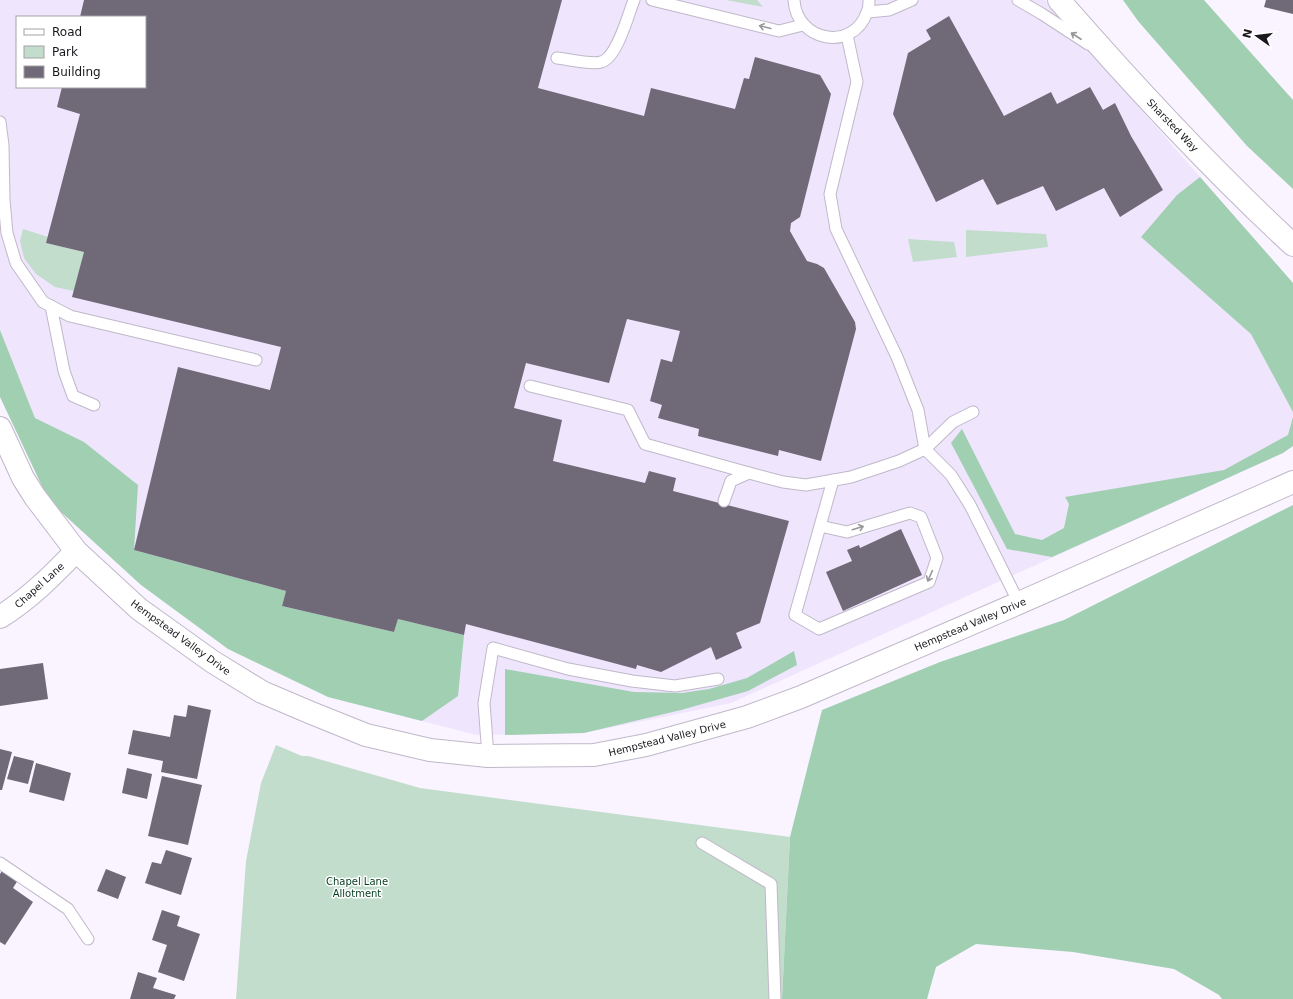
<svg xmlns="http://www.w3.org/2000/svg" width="1293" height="999" font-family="'DejaVu Sans',sans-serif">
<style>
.built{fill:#efe5fd;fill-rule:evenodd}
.green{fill:#c2ddcb}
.forest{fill:#a1cfb2}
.building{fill:#6f6978}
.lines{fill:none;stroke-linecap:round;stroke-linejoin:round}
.service-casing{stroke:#c0b8c9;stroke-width:13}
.minor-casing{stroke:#c0b8c9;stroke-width:24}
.tertiary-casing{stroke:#c0b8c9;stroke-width:24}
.service{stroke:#fff;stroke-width:11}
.minor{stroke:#fff;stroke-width:22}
.tertiary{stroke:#fff;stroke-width:22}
.oneway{stroke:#989799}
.labels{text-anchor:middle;stroke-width:3;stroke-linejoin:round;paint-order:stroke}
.street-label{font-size:10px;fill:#1a171d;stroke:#fff}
.park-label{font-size:10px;fill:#003a1f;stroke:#fff}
</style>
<rect width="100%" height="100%" fill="#f9f4ff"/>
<path class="built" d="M0,0H1045L1293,283V446L1283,453L731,703L584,733L477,735L328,697L249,643L164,581L84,502L35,418L0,330ZM17,17H145V87H17Z"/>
<g class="green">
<path d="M726,0H757L763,7Z"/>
<path d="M23,229L48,237L46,243L84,252L74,291L55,287L36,274L24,258L20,241Z"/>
<path d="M966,230L1046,234L1048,247L966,257Z"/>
<path d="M908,239L954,242L957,257L913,262Z"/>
<path d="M276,745L302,756H308L420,788L790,837L782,999H236L246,861L261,783Z"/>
</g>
<g class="forest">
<path d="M1123,0H1204L1293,100V189L1247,146L1138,21Z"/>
<path d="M1200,177L1293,283V412L1251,334L1141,237L1177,195Z"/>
<path d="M0,330L35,418L84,442L138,485L134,550L286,591L282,606L394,632L398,619L464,635L458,696L422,721L328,697L228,649L141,585L49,501L0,397Z"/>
<path d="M1293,417V446L1283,453L1052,557L1007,549L951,443L962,429L1015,534L1042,540L1064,528L1069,504L1065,497L1224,470L1288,435Z"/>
<path d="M1293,505V999H1222L1219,995L1174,969L1073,952L976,944L936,967L927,999H782L790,837L822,710L940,662L1064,620Z"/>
<path d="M794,651L797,665L748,691L681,710L584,733L505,735V669L634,692L682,693L709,689L747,678Z"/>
</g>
<g class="building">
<path d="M84,0H562L538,88L644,116L651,88L735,109L744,78L749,79L755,57L820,75L831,94L800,217L791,223L790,231L807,261L817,264L824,268L855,322L856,329L821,461L779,450L778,456L698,436L699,429L658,418L662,405L650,401L661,359L672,362L680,331L627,319L609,383L526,363L514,408L562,420L553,461L645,483L649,471L676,478L673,491L789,521L760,623L736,633L742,648L716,660L711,647L661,672L637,665L636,669L466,624L464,635L398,619L394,632L282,606L286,591L134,550L178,367L270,390L281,347L72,297L84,252L46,243L80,114L57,107L62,87H145V17H80Z"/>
<path d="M1266,0H1293V14L1264,7Z"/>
<path d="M949,16L1004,116L1051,92L1057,104L1090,87L1103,110L1115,103L1131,136L1163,190L1120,217L1104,188L1056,211L1043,186L997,205L983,179L936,202L893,114L908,53L931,39L926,30Z"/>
<path d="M901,529L922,575L843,611L826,572L852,561L847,550L859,545L860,548Z"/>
<path d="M43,663L48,699L0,706V669Z"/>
<path d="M188,705L211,710L197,779L161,772L163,761L128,754L133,730L170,737L174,715L186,717Z"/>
<path d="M0,749L12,752L2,790H0Z"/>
<path d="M14,756L34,761L28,784L7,779Z"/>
<path d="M36,763L71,773L64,801L29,792Z"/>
<path d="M127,768L152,774L147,799L122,793Z"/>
<path d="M162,776L202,785L188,845L148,836Z"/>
<path d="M166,850L192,858L181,895L145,883L152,862L161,864Z"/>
<path d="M106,869L126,877L118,899L97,891Z"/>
<path d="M2,871L18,880L13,888L33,902L5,945L0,942V874Z"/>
<path d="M162,910L180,916L177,926L200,934L184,981L158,972L167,945L152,940Z"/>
<path d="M138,972L157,978L153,988L176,995L174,999H130Z"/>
</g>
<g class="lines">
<defs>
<g id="service">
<path d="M652,0L779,31L803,25"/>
<path d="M794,0C796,41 853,53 867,12C869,9 869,4 869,0"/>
<path d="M1018,0L1042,14L1088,44"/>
<path d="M868,12L889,10L912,0"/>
<path d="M847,35L857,82L830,194L836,229L897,357L918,410L925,449L951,475L970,505L1019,603"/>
<path d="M557,58C567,59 592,65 601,62C617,58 628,15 634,0"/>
<path d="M0,122L3,145L4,200L7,233L16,263L43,302L70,316L256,360"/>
<path d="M51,306L64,371L73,396L94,405"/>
<path d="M530,386L628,410L645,444L749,473"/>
<path d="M724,501L731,481L749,473L783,482L806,485L851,477L899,461L925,449L953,422L973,412"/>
<path d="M820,526L847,532L910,513L921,517L937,558L929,582L819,629L795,615L833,480"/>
<path d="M488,756L484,703L493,648L568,669L632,681L675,686L718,679"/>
<path d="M702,843L771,884L775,999"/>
<path d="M0,863L68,909L88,939"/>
</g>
<path id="minor" d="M0,617C29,599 53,575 76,551"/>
<g id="tertiary">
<path d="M1059,0C1133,85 1210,168 1293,245"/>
<path d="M0,428L23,478L35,497L76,551L139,609L213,662L262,692L309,712L366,735L430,750L488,756L594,755L646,745L747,717L801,697L1019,603L1293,482"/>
</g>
</defs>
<use href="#service" class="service-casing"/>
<use href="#minor" class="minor-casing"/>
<use href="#tertiary" class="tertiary-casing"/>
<use href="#service" class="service"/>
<use href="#minor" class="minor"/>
<use href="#tertiary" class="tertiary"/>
</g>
<defs><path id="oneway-shaft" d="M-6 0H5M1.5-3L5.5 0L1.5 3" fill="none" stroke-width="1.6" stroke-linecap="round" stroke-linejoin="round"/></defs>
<g class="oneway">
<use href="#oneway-shaft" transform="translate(765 27) rotate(-166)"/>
<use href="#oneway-shaft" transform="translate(1076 36) rotate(-147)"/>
<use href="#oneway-shaft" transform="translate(858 528) rotate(-17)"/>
<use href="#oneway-shaft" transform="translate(930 576) rotate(114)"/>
</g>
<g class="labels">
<g class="street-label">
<text transform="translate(1173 125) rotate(46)" y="4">Sharsted Way</text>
<text transform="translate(39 585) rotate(-42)" y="4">Chapel Lane</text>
<text transform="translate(970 624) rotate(-23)" y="4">Hempstead Valley Drive</text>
<text transform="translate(181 637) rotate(36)" y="4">Hempstead Valley Drive</text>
<text transform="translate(667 738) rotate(-14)" y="4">Hempstead Valley Drive</text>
</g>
<g class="park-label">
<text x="357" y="885">Chapel Lane<tspan x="357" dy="12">Allotment</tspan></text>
</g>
</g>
<rect x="16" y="16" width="130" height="72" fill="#ffffff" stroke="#a3a2a5"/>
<rect x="24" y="29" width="20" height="6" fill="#ffffff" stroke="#a3a2a5"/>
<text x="52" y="36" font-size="12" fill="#1a171d">Road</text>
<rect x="24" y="46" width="20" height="12" fill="#c2ddcb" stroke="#a3a2a5"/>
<text x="52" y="56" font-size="12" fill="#1a171d">Park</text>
<rect x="24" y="66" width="20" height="12" fill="#6f6978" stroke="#a3a2a5"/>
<text x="52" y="76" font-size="12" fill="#1a171d">Building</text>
<g transform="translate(1257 36) rotate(284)" stroke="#ffffff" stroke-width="3" paint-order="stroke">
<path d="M0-3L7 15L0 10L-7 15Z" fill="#1a171d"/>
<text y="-6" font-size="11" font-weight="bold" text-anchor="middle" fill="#1a171d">N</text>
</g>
</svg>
